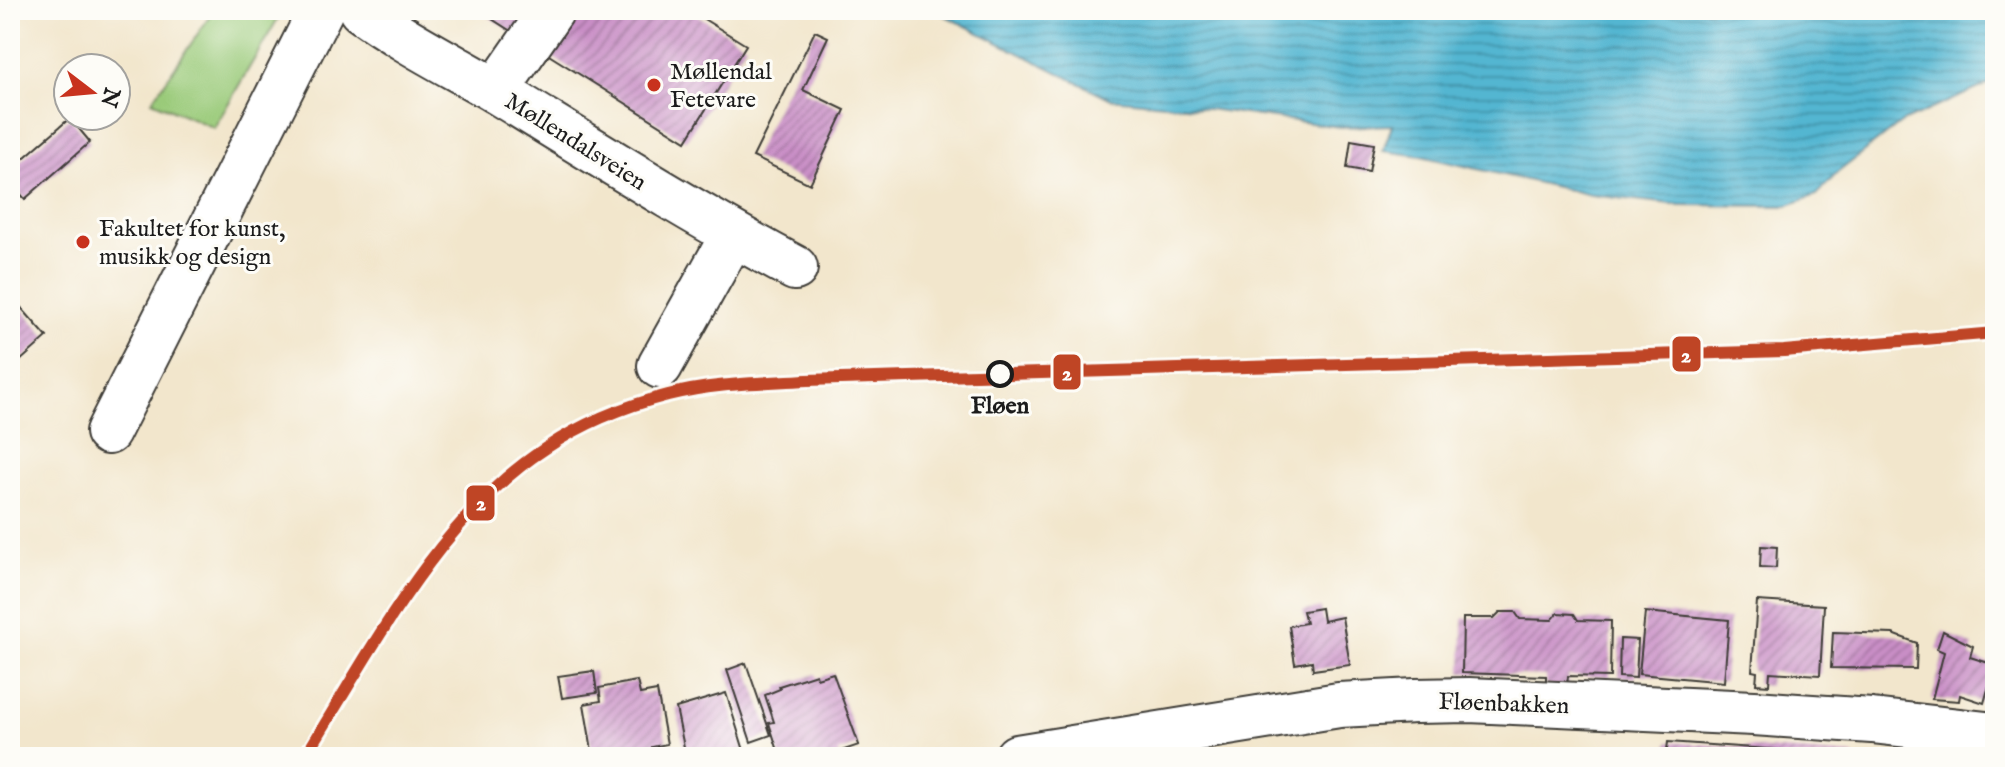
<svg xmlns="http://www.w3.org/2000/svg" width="2005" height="767" font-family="'IM FELL English',serif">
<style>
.grass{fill:#9aca79;stroke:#5b734a;stroke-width:2}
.water{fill:url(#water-rules);stroke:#376976;stroke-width:2}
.building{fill:url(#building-hatch)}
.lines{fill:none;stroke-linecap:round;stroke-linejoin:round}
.minor-casing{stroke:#3c3a36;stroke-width:48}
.minor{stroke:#fff;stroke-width:44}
.rail-1-casing{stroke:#fdfcf7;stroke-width:18}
.rail-1{stroke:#bf4525;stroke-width:12}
.poi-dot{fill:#c8321e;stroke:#fdfcf7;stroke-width:3}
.stop-dot{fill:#fdfcf7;stroke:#1c1c1c;stroke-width:4}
.labels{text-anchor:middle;stroke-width:6;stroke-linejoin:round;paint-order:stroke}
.poi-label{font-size:24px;fill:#1c1c1c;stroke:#fdfcf7;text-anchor:start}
.street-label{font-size:24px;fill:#1c1c1c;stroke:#fdfcf7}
.stop-label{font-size:24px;font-weight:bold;fill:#1c1c1c;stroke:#fdfcf7}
.line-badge{stroke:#fdfcf7;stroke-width:3}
.badge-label{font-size:22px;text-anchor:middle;font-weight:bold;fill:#fff}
</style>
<defs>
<pattern id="water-rules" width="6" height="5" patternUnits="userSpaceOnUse" patternTransform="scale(2)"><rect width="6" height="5" fill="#52b6d1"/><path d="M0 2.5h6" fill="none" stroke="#4393a9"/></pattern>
<pattern id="building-hatch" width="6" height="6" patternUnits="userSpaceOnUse" patternTransform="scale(2)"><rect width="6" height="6" fill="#c98ec6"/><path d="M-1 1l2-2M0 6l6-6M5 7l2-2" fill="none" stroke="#a273a0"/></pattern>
</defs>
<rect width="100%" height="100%" fill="#fdfcf7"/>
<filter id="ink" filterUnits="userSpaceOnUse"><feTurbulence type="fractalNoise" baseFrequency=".0125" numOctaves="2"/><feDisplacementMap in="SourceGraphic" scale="16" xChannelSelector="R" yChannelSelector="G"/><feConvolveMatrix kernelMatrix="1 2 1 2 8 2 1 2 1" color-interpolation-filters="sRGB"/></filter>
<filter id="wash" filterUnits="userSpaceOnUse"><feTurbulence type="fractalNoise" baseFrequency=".006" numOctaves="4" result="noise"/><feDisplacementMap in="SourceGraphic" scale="32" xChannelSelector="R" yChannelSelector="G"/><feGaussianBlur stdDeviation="1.8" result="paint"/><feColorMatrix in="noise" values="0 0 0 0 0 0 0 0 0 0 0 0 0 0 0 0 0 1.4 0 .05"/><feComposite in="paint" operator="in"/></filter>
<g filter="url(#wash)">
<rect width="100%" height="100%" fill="#f2e6cc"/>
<path class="grass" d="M214,10H283L214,128L152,101Z"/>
<path class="water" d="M934,10H1995V81L1902,122L1837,173L1817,195L1786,206L1680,205L1591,195L1421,156L1383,151L1392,125L1340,127L1186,106L1111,99Z"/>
<g id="blocks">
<g class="building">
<path d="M478,10H533L517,35Z"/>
<path d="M570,10H689L746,45L686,141L544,52Z"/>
<path d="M815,31L828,37L803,90L845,110L810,184L753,157Z"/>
<path d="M70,118L90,142L25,199L10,182V170Z"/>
<path d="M1351,140L1374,144L1369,172L1347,168Z"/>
<path d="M10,295L47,337L10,370Z"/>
<path d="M1761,546L1777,547L1776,568L1760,567Z"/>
<path d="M1757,601L1824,605L1820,675L1770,672L1769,685L1756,684L1757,672L1752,671Z"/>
<path d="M1321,608L1323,621L1342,617L1350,665L1313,670L1312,661L1295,664L1289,626L1306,623L1303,611Z"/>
<path d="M1500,612H1515L1520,619L1552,620L1558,613L1574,614L1578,620L1611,621L1610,677L1568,676L1567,686H1546V676L1462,673L1463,618H1494Z"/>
<path d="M1645,612L1729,620L1724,682L1639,674Z"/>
<path d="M1943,631L1973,646L1970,657L1995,665L1984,703L1960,695L1959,701L1932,699L1944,652L1937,649Z"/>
<path d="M1833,632L1893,634L1917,643L1916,669L1831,668Z"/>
<path d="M1620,639L1638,640L1636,678L1619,677Z"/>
<path d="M746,663L771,735L751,742L727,670Z"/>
<path d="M594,671L597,693L562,698L558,676Z"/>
<path d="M833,673L859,745L838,752L840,757H780L769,723L774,722L765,695L780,689L779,686L816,674L817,678Z"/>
<path d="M637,681L640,694L657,691L667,744L652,747L654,757H625L624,752L593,757L584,704L601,701L599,688Z"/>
<path d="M726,693L746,757H673L685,752L676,708Z"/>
<path d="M1668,742L1854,755V757H1666Z"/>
<path d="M1601,749V757H1533V755Z"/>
</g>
</g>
</g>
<g filter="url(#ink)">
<use href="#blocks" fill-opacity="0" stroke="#3c3a36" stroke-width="2"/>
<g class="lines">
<defs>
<g id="minor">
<path d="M361,10C405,42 454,66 501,94C599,154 694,214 795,268"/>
<path d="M496,91L552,10"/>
<path d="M660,366L733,235"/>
<path d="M108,432L321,10"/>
<path d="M1017,757L1339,705L1415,701L1469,700L1754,713L1872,721L1995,735"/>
</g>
</defs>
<use href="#minor" class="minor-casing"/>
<use href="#minor" class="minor"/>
<defs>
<path id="rail-1" d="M305,757C371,651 439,517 546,448C583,423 625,406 668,395C713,383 761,383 807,380L1784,351L1995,333"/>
</defs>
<use href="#rail-1" class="rail-1-casing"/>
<use href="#rail-1" class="rail-1"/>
</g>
</g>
<g class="poi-dot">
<circle cx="654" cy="85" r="8"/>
<circle cx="83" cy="242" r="8"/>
</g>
<circle class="stop-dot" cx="1000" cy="374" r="12"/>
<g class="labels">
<g class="poi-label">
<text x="670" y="79">Møllendal<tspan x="670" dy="28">Fetevare</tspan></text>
<text x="99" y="236">Fakultet for kunst,<tspan x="99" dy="28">musikk og design</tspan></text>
</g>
<g class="street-label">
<text transform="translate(576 141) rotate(32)" y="8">Møllendalsveien</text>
<text transform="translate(1504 703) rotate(2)" y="8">Fløenbakken</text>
</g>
<g class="stop-label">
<text x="1000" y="413">Fløen</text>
</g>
</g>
<g class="line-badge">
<rect x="1671" y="335" width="31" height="38" rx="8" fill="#bf4525"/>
<rect x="1052" y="353" width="30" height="38" rx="8" fill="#bf4525"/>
<rect x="465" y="484" width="31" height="38" rx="8" fill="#bf4525"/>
</g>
<g class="badge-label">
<text x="1686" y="362">2</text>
<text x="1067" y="380">2</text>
<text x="481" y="510">2</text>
</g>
<rect width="2005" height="767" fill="none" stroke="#fdfcf7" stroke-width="40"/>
<g transform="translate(92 92) rotate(106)"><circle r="38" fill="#fdfcf7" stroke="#a3a29f" stroke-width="2"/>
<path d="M0-6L14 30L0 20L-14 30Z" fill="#c8321e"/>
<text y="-12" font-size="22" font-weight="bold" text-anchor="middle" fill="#1c1c1c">N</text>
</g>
</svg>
